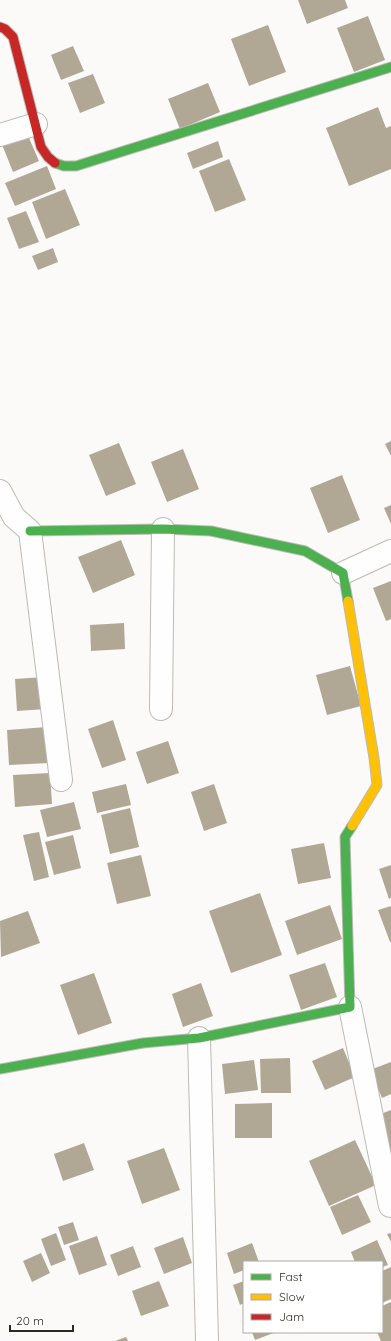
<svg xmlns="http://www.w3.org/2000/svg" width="391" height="1341" font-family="Quicksand,sans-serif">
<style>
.building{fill:#b0a895}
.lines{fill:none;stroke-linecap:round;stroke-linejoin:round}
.street-casing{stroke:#bdbab4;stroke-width:24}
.fast-casing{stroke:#bdbab4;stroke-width:11}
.slow-casing{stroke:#bdbab4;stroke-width:11}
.jam-casing{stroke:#bdbab4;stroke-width:11}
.street{stroke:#fffefe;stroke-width:22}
.fast{stroke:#4caf50;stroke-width:9}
.slow{stroke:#ffc107;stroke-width:9}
.jam{stroke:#c62828;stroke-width:9}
</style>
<rect width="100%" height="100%" fill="#fcfaf8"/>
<g class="building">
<path d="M298,0H345L348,8L307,24Z"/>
<path d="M368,16L385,60L354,72L337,28Z"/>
<path d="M268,25L286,72L249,86L231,39Z"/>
<path d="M73,46L84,71L61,80L51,55Z"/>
<path d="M93,74L105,103L80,113L68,83Z"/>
<path d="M208,83L220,112L180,129L168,99Z"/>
<path d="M378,107L386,128L391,126V169L349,186L326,128Z"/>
<path d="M26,131L39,161L13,172L1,142Z"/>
<path d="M218,141L223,157L193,169L187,153Z"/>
<path d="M229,159L246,200L215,212L199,171Z"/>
<path d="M47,166L56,189L15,206L5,183Z"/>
<path d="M65,189L80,225L46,239L32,202Z"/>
<path d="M26,211L39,242L19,249L7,218Z"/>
<path d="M53,248L58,262L38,270L32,256Z"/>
<path d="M391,441V456L385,444Z"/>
<path d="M119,443L136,484L106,496L89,455Z"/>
<path d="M183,449L199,489L167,502L151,462Z"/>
<path d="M342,475L360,520L328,533L310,488Z"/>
<path d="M391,505V524L384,508Z"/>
<path d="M121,540L135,575L93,593L78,557Z"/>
<path d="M391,581V619L386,621L373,588Z"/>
<path d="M124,623L125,649L91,651L90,625Z"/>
<path d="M350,666L361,706L327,715L316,675Z"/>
<path d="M44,677L46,709L17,711L15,679Z"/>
<path d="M113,720L126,760L102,768L88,729Z"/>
<path d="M47,727L49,763L9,765L7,730Z"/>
<path d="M168,741L179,773L147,784L136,752Z"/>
<path d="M50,773L52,804L15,807L13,775Z"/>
<path d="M126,784L131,805L97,813L92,792Z"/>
<path d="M214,784L227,823L204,831L191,792Z"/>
<path d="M74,802L81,829L47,837L40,810Z"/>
<path d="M130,808L139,847L110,854L101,815Z"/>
<path d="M39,832L49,877L34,881L23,835Z"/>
<path d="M73,835L81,868L54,875L45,842Z"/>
<path d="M324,843L331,878L298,884L291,849Z"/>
<path d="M141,855L151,896L117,904L107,863Z"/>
<path d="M391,865V898L389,899L379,869Z"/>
<path d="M260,893L282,955L231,973L209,911Z"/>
<path d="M330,905L342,939L297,955L285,921Z"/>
<path d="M391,906V942H390L378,910Z"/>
<path d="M28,911L40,943L1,957L0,921Z"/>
<path d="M325,963L337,997L301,1010L289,975Z"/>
<path d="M94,973L112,1023L78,1035L60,985Z"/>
<path d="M201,983L213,1016L183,1027L172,994Z"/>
<path d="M343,1048L355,1077L325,1090L312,1061Z"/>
<path d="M290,1058L291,1093H261L260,1059Z"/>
<path d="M254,1060L258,1090L225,1094L222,1064Z"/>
<path d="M391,1062V1094L382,1098L370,1070Z"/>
<path d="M272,1103V1138H235V1104Z"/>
<path d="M391,1110V1159L373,1117Z"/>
<path d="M355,1140L376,1185L329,1206L309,1161Z"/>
<path d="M84,1143L94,1170L63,1181L54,1154Z"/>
<path d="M164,1148L180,1190L142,1204L127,1161Z"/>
<path d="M358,1195L371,1222L342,1235L330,1207Z"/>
<path d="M73,1222L79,1240L64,1245L58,1227Z"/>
<path d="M56,1233L66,1260L51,1266L41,1239Z"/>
<path d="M391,1233V1242L387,1234Z"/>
<path d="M97,1236L107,1265L79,1275L69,1246Z"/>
<path d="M183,1237L192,1263L164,1274L154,1248Z"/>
<path d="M377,1240L388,1265L382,1267V1262H355L351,1252Z"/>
<path d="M252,1243L259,1262H244V1270L234,1274L227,1253Z"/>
<path d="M133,1246L141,1267L118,1276L110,1255Z"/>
<path d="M41,1253L50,1273L32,1282L23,1261Z"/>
<path d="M391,1267V1299L382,1303V1271Z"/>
<path d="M159,1281L169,1306L141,1316L132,1291Z"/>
<path d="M244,1281V1303L240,1305L233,1285Z"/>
<path d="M391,1302V1341H381L377,1332H382V1306Z"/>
<path d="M252,1332H276L255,1340Z"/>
<path d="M126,1337L128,1341H115Z"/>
</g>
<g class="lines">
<defs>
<g id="street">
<path d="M0,135L36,124"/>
<path d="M0,491L14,517L30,531L61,780"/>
<path d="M343,573L391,551"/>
<path d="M161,709L163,529"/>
<path d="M350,1007L390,1206H391"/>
<path d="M199,1038L207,1341"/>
</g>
<g id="fast">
<path d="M55,163L64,166H76L391,67"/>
<path d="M30,531L163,529L211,531L305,551L343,573L348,601"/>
<path d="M0,1069L143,1043L199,1038L350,1007L345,837L352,826"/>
</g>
<path id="slow" d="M348,601L374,758L377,785L352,826"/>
<path id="jam" d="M0,27L5,29L13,37L41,147L48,157L55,163"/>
</defs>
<use href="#street" class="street-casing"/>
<use href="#fast" class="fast-casing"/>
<use href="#slow" class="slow-casing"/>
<use href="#jam" class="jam-casing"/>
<use href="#street" class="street"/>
<use href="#fast" class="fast"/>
<use href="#slow" class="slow"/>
<use href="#jam" class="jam"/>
</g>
<rect x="243" y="1261" width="140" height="72" fill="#ffffff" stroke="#aba9a5"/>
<rect x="251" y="1274" width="20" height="6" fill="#4caf50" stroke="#aba9a5"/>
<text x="279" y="1281" font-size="12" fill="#2e291f">Fast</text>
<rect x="251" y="1294" width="20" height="6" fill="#ffc107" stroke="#aba9a5"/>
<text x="279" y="1301" font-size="12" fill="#2e291f">Slow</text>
<rect x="251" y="1314" width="20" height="6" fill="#c62828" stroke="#aba9a5"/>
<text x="279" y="1321" font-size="12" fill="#2e291f">Jam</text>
<path d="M10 1325v6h63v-6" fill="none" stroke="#2e291f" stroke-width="2"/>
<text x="16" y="1325" font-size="12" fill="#2e291f" stroke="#ffffff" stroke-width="3" paint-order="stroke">20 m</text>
</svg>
